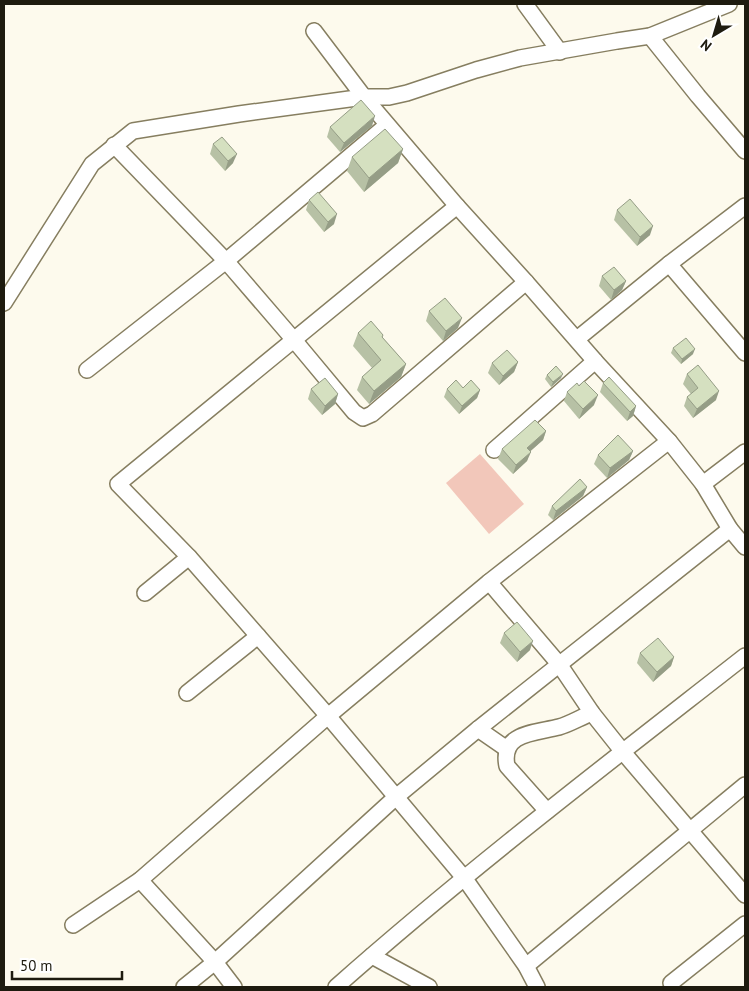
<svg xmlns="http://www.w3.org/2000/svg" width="749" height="991" font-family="'PT Sans',sans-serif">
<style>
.green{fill:#f2c7ba}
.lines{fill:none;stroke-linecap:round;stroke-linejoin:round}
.minor-casing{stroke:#867e60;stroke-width:18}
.minor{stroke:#fff;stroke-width:15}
.wall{fill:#b7c1a5}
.shaded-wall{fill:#959d86}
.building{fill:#d5e0c0;stroke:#959d86}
</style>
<rect width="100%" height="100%" fill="#fdfaed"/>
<path class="green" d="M480,454L524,504L489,534L446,483Z"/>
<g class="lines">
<defs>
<g id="minor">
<path d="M525,4L560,52"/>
<path d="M314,31L364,97L457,206L526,282L595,361L669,441L703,484L730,529L745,547"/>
<path d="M650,36L698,96L745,151"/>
<path d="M114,145L226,261L294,340L354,412L363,418L372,414L526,282"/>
<path d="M457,206L118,484L189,557L328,716L465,879L526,966L537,987"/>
<path d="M669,264L745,353"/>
<path d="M4,303L92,164L133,131L239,114L364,97H389L407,93L476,70L520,58L617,41L650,36L729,4"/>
<path d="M577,339L669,264L745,206"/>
<path d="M87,370L226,261L387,125"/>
<path d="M494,450L595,361"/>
<path d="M703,484L745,452"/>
<path d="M489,582L559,664L592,713L623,752L745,895"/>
<path d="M145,593L189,557"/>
<path d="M187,693L258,636"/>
<path d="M478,729L507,749"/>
<path d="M547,811L507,766C500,732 536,733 559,727C570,724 581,717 592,713"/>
<path d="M140,880L215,962L234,987"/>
<path d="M73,925L140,880L328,716L489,582L669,441"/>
<path d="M372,956L429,987"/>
<path d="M526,966L745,785"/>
<path d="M671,983L745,924"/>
<path d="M184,987L215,962L396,797L478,729L730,529"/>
<path d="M336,987C467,871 607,764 745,656"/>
</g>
</defs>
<use href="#minor" class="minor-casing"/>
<use href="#minor" class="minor"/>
</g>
<g class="wall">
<path d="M372,126L340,152L327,137L330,127Z"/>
<path d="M213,144L233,163L225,171L210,154Z"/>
<path d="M403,149L398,163L364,192L347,171L352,157Z"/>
<path d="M309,200L334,224L324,232L306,210Z"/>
<path d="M617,210L650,235L637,246L614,220Z"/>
<path d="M602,276L626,281L622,290L611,300L599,286Z"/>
<path d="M429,311L458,328L443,341L426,321Z"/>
<path d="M358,333L383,335V338L406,364L401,377L369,404L357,390L362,377L372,368L353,346Z"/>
<path d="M673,348L693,354L681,364L671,353Z"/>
<path d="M518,362L514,372L499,385L488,373L492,363Z"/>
<path d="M687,374L716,400L693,418L684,406L687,397L691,394L683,384Z"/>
<path d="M547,375L561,378L551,387L545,379Z"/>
<path d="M603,383L636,406L633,416L627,421L600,392Z"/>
<path d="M311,389L338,394L335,404L322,415L308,399Z"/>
<path d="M447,389L480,390L477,398L459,414L444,397Z"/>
<path d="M567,392L594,405L579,419L564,401Z"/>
<path d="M546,431L543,440L530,451L527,461L513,474L498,459L502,449Z"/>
<path d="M633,451L629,460L607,478L594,464L598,455Z"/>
<path d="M587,487L583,496L553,520L548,515L552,506Z"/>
<path d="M504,633L530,650L517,662L500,643Z"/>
<path d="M640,653L674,657L671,666L653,682L637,663Z"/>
</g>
<g class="shaded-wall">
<path d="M375,116L372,126L340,152L344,143Z"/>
<path d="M403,149L398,163L364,192L369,178Z"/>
<path d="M237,154L233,163L225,171L228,161Z"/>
<path d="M337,214L334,224L324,232L328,222Z"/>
<path d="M653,226L650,235L637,246L640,237Z"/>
<path d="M626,281L622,290L611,300L614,290Z"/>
<path d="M462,318L458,328L443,341L446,331Z"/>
<path d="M695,349L693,354L681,364L682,359Z"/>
<path d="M518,362L514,372L499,385L503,376Z"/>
<path d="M406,364L401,377L369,404L374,391Z"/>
<path d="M563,374L561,378L551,387L553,382Z"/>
<path d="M480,390L477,398L459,414L462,406Z"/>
<path d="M719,391L716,400L693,418L697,409Z"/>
<path d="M338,394L335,404L322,415L325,406Z"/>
<path d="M598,395L594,405L579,419L583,409Z"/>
<path d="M636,406L633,416L627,421L630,412Z"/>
<path d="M546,431L543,440L524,457L527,448Z"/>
<path d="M633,451L629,460L607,478L610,468Z"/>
<path d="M531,452L527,461L513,474L516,465Z"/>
<path d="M587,487L583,496L553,520L556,511Z"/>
<path d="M533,641L530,650L517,662L520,652Z"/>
<path d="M674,657L671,666L653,682L657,672Z"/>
</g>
<g class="building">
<path d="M361,100L375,116L344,143L330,127Z"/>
<path d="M385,129L403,149L369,178L352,157Z"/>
<path d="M222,137L237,154L228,161L213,144Z"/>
<path d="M318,192L337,214L328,222L309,200Z"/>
<path d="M630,199L653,226L640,237L617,210Z"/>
<path d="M614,267L626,281L614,290L602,276Z"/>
<path d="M445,298L462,318L446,331L429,311Z"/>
<path d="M371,321L383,335L382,337L406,364L374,391L362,377L381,360L358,333Z"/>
<path d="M686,338L695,349L682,359L673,348Z"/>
<path d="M507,350L518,362L503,376L492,363Z"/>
<path d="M698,365L719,391L697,409L687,397L698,388L687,374Z"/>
<path d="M556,366L563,374L553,382L547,375Z"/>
<path d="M609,377L636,406L630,412L603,383Z"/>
<path d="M325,378L338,394L325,406L311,389Z"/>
<path d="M456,380L463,388L471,380L480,390L462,406L447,389Z"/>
<path d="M584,381L598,395L583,409L567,392L577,383L579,386Z"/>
<path d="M535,420L546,431L527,448L531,452L516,465L502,449Z"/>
<path d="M618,435L633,451L610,468L598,455Z"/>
<path d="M580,479L587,487L556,511L552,506Z"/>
<path d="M517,622L533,641L520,652L504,633Z"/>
<path d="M658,638L674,657L657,672L640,653Z"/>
</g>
<rect width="749" height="991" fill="none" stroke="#1e1b0f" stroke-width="10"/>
<g transform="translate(714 35) rotate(218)" stroke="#ffffff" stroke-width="4" paint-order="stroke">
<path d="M0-4L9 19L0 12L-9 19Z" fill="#1e1b0f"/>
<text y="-8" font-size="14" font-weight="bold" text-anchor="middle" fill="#1e1b0f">N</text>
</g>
<path d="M12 971v8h110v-8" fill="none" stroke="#1e1b0f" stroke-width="2.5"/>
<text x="20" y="971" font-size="15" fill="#1e1b0f" stroke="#ffffff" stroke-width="4" paint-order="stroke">50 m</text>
</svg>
